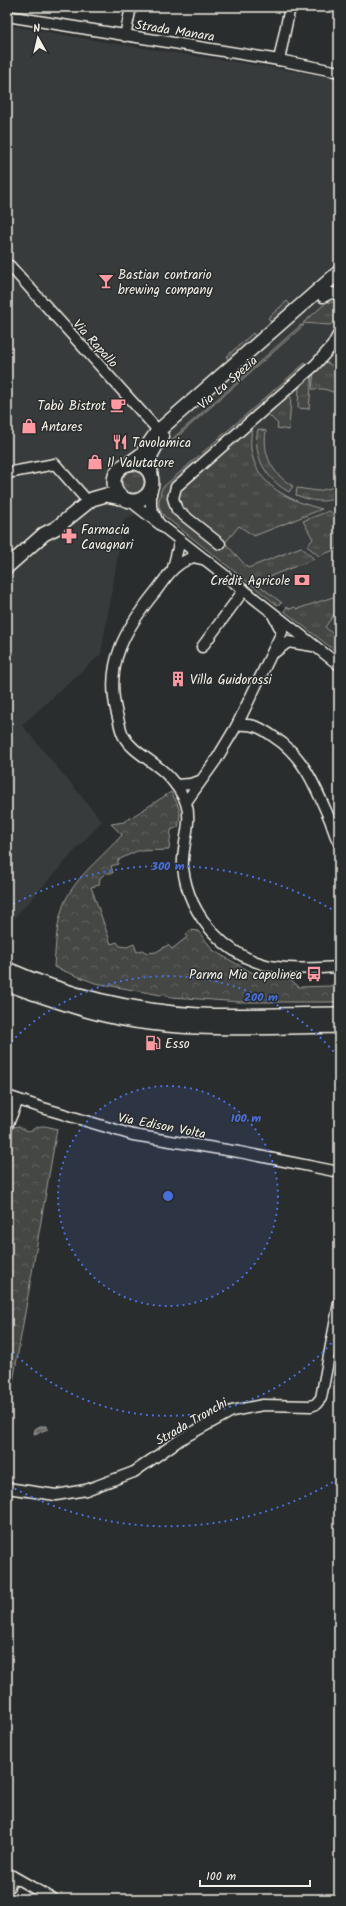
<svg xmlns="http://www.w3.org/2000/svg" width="346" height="1906" font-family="Kalam,sans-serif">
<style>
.built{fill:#373a3a}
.grass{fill:url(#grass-tufts);stroke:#9c9c96}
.park{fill:url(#park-crowns);stroke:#9c9c96}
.water{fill:url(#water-rules);stroke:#9f9f9a}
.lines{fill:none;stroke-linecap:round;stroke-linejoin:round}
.minor-casing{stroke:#f4f1e8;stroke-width:13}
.major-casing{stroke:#f4f1e8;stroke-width:16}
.highway-casing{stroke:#f4f1e8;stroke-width:18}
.minor{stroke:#2a2d2e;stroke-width:10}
.major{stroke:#2a2d2e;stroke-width:13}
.highway{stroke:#2a2d2e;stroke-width:15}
.ring{fill:none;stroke:#486fdb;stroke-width:2;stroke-dasharray:2 4}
.labels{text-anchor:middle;stroke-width:3;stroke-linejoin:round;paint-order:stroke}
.street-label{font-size:13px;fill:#f4f1e8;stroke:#2a2d2e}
.poi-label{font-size:13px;fill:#f4f1e8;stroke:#2a2d2e;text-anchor:start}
.centre{fill:#486fdb;stroke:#2a2d2e;stroke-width:2}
.ring-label{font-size:12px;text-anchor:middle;font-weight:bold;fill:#486fdb;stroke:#2a2d2e;stroke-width:3;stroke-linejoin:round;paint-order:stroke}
</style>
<defs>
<pattern id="grass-tufts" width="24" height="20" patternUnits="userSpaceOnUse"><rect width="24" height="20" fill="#444645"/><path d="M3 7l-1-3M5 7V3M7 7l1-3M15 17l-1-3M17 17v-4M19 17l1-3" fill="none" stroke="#606160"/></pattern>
<pattern id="park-crowns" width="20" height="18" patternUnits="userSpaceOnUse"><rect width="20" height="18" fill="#444645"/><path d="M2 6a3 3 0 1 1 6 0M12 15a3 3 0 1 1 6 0" fill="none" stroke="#606160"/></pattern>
<pattern id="water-rules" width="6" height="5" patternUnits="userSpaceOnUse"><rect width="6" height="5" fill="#676866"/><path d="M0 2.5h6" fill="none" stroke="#7d7e7c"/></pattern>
</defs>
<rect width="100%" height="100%" fill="#2a2d2e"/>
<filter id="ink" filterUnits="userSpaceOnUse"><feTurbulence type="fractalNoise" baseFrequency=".025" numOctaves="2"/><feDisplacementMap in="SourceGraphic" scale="8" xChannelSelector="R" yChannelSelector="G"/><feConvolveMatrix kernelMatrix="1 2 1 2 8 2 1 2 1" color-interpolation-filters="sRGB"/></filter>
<g filter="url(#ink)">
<path class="built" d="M7,25L105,42L339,78V650L158,506L124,519L101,654L22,725L102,821L7,926Z"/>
<g class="grass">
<path d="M287,301L291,306L272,323L268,318Z"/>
<path d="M327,302H333L339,304V321L329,325L303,323Z"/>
<path d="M301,325H304L162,450V448Z"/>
<path d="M253,333L256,337L230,360L226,357Z"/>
<path d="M326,362L339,370V394L324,389H312L314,373Z"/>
<path d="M305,363L310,365L176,482C168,491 168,503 176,513L218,546L222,541L180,508C176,500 176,494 180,487L249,427H251C252,434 250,441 251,449C256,486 290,501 322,509L254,536L239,526L225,543L248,568L301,547L314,559L263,579L264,581L260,582V586L282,603L277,605L164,516C156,506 159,499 162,488Z"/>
<path d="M312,375L309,409L298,408L299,386Z"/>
<path d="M288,395L291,397L289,430L277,428L278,424L268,414Z"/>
<path d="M258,429L266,431C262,455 273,475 293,486L289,492C266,479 252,456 258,429Z"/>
<circle cx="133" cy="482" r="11"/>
<path d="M339,486V497C323,504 312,501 296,495L297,488L318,491Z"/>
<path d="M329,511C342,518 339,536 339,548L319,556L307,546L313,539L303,521Z"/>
<path d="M339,595V608L325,627L339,639V654L284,611L287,607L290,609L295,607L297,609Z"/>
</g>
<g class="park">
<path d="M171,792C179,806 182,811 178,827L171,830L169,850L137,851L118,860V864L111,866L113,873H106L100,878L99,885L91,887L111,944L117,942L120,946L127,947L134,944L137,952L142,950L147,953L156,952L168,945L172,949L187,937L186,934L191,930L198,931L214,951L251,972L271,978L290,979L299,987L330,986L339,981V1002H240L172,997L95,983L54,967C56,943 56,914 70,892C83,871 105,854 122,835L111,824L124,822Z"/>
<path d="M18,1126C35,1136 29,1127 43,1126C47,1126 53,1128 57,1129L10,1399H7V1177L11,1157L7,1156V1134L13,1127Z"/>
</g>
<path class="water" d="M40,1426H47L48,1429L34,1434L35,1429Z"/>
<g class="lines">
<defs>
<g id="minor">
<path d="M7,16L279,60L339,72"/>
<path d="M125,36L131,7"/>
<path d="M279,60L290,7"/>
<path d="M10,266L164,437"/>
<path d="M323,297L331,293L339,294"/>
<path d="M7,473L55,464L84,497"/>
<path d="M151,488V507L158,522"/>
<path d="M129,500L339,665"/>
<path d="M220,544L177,510L173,498L176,487L315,365L332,346L339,333"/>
<path d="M206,560L193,557C173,565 168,575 156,591C125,629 104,664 117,714C119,721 120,729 123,735C130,749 146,757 158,767C169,775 181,790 186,803C193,823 181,847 183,868C189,917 227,959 276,967C296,970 318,968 339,967"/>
<path d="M173,568L180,540"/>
<path d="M202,647L244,590"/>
<path d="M275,652L288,642L313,646"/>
<path d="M237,725C254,724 260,727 274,737C304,756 316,788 330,820C333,828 335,836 339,843"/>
<path d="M176,785L190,784L200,781"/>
<path d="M186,802L216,760L237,725L282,632L273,615"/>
<path d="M7,1096L43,1108L133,1135L239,1152L339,1172"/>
<path d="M7,1126L18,1100"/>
<path d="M7,1488L56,1495L86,1490L134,1472L181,1439L232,1411L263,1405L311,1406L316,1404L321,1398L339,1303"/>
<path d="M7,1873L53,1899"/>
<path d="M7,1893L12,1876"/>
</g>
<g id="major">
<circle cx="133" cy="482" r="19"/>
<path d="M128,464L142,454L157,432L339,272"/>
<path d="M151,476L150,457L157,444"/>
<path d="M7,567L44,534L56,528L92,499L106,495L125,499"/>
</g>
<g id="highway">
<path d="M7,970C68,997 133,1012 199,1016C245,1018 292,1015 339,1015"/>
<path d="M7,983C54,999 101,1017 150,1022C213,1030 276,1026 339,1025"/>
</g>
</defs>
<use href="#minor" class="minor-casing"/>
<use href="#major" class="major-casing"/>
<use href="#highway" class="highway-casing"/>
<use href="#minor" class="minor"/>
<use href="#major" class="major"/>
<use href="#highway" class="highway"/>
</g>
</g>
<circle cx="168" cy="1196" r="110" fill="#486fdb" fill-opacity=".12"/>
<g class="ring">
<circle cx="168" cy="1196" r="110"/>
<path d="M339 1334A220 220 0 0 1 7 1346M7 1046A220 220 0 0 1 339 1058"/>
<path d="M338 1479A330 330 0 0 1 8 1485M8 907A330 330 0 0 1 338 913"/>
</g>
<defs>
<symbol id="bar-bare" viewBox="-9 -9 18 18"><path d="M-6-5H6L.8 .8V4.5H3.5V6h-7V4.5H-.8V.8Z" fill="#ff9aa2" stroke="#2a2d2e" stroke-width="2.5" paint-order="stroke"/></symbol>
<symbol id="cafe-bare" viewBox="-9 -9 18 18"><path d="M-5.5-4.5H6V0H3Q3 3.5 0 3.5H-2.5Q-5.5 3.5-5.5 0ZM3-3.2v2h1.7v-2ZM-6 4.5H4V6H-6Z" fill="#ff9aa2" stroke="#2a2d2e" stroke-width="2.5" paint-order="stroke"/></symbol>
<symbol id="shop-bare" viewBox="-9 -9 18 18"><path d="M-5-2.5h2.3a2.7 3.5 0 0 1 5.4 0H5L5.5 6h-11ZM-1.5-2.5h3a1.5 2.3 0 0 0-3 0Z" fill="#ff9aa2" stroke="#2a2d2e" stroke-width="2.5" paint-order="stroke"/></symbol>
<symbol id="restaurant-bare" viewBox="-9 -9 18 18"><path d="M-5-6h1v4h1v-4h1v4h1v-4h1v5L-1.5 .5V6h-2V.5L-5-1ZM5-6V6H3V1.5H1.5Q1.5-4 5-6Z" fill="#ff9aa2" stroke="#2a2d2e" stroke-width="2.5" paint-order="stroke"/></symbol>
<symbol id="pharmacy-bare" viewBox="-9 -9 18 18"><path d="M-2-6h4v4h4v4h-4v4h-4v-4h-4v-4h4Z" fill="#ff9aa2" stroke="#2a2d2e" stroke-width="2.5" paint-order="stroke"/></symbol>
<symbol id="bank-bare" viewBox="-9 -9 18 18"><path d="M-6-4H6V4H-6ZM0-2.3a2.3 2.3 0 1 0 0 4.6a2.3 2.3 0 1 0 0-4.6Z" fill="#ff9aa2" stroke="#2a2d2e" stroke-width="2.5" paint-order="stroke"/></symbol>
<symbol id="building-bare" viewBox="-9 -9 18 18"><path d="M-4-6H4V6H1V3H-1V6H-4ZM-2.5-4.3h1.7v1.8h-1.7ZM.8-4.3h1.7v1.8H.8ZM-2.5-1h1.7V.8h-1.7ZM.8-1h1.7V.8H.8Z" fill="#ff9aa2" stroke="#2a2d2e" stroke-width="2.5" paint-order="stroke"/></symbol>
<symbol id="bus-bare" viewBox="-9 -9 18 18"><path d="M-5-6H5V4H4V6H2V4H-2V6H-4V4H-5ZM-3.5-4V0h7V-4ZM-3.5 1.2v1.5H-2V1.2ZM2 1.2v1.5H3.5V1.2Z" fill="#ff9aa2" stroke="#2a2d2e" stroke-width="2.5" paint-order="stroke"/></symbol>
<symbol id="fuel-bare" viewBox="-9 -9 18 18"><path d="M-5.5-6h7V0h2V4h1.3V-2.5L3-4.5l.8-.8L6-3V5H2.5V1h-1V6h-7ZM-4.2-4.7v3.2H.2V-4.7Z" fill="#ff9aa2" stroke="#2a2d2e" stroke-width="2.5" paint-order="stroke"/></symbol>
</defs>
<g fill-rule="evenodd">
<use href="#bar-bare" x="95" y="270" width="22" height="22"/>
<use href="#cafe-bare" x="107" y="394" width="22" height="22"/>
<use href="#shop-bare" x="18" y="415" width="22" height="22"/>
<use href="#restaurant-bare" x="109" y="431" width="22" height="22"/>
<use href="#shop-bare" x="84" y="451" width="22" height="22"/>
<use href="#pharmacy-bare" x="58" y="525" width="22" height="22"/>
<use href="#bank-bare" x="291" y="569" width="22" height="22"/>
<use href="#building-bare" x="167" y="668" width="22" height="22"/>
<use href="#bus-bare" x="303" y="963" width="22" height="22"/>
<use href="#fuel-bare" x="142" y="1032" width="22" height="22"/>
</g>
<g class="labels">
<g class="street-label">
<text transform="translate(175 30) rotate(9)" y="5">Strada Manara</text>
<text transform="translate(96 343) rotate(48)" y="5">Via Rapallo</text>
<text transform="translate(227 382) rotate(-41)" y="5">Via La Spezia</text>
<text transform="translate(162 1125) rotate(11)" y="5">Via Edison Volta</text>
<text transform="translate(191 1421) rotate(-30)" y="5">Strada Tronchi</text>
</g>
<g class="poi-label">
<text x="118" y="279">Bastian contrario<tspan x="118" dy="15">brewing company</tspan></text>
<text x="106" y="410" text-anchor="end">Tabù Bistrot</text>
<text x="41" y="431">Antares</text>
<text x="132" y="447">Tavolamica</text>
<text x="107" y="467">Il Valutatore</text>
<text x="81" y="534">Farmacia<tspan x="81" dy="15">Cavagnari</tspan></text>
<text x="290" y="585" text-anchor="end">Crédit Agricole</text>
<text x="190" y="684">Villa Guidorossi</text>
<text x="302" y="979" text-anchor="end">Parma Mia capolinea</text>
<text x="165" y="1048">Esso</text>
</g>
</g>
<circle cx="168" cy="1196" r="6" class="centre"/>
<g class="ring-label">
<text x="168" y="870">300 m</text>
<text x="261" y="1001">200 m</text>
<text x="246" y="1122">100 m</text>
</g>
<rect width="346" height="1906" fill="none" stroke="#2a2d2e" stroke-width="24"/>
<rect x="12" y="12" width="322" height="1882" fill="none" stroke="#f4f1e8" stroke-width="1.5" filter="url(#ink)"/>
<g transform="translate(38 38) rotate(352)" stroke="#2a2d2e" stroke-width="3" paint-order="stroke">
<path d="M0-3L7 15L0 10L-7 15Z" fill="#f4f1e8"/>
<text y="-6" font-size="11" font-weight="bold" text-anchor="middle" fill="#f4f1e8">N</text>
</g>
<path d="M200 1880v6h110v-6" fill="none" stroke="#f4f1e8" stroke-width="2"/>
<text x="206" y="1880" font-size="12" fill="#f4f1e8" stroke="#2a2d2e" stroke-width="3" paint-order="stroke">100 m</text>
</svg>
